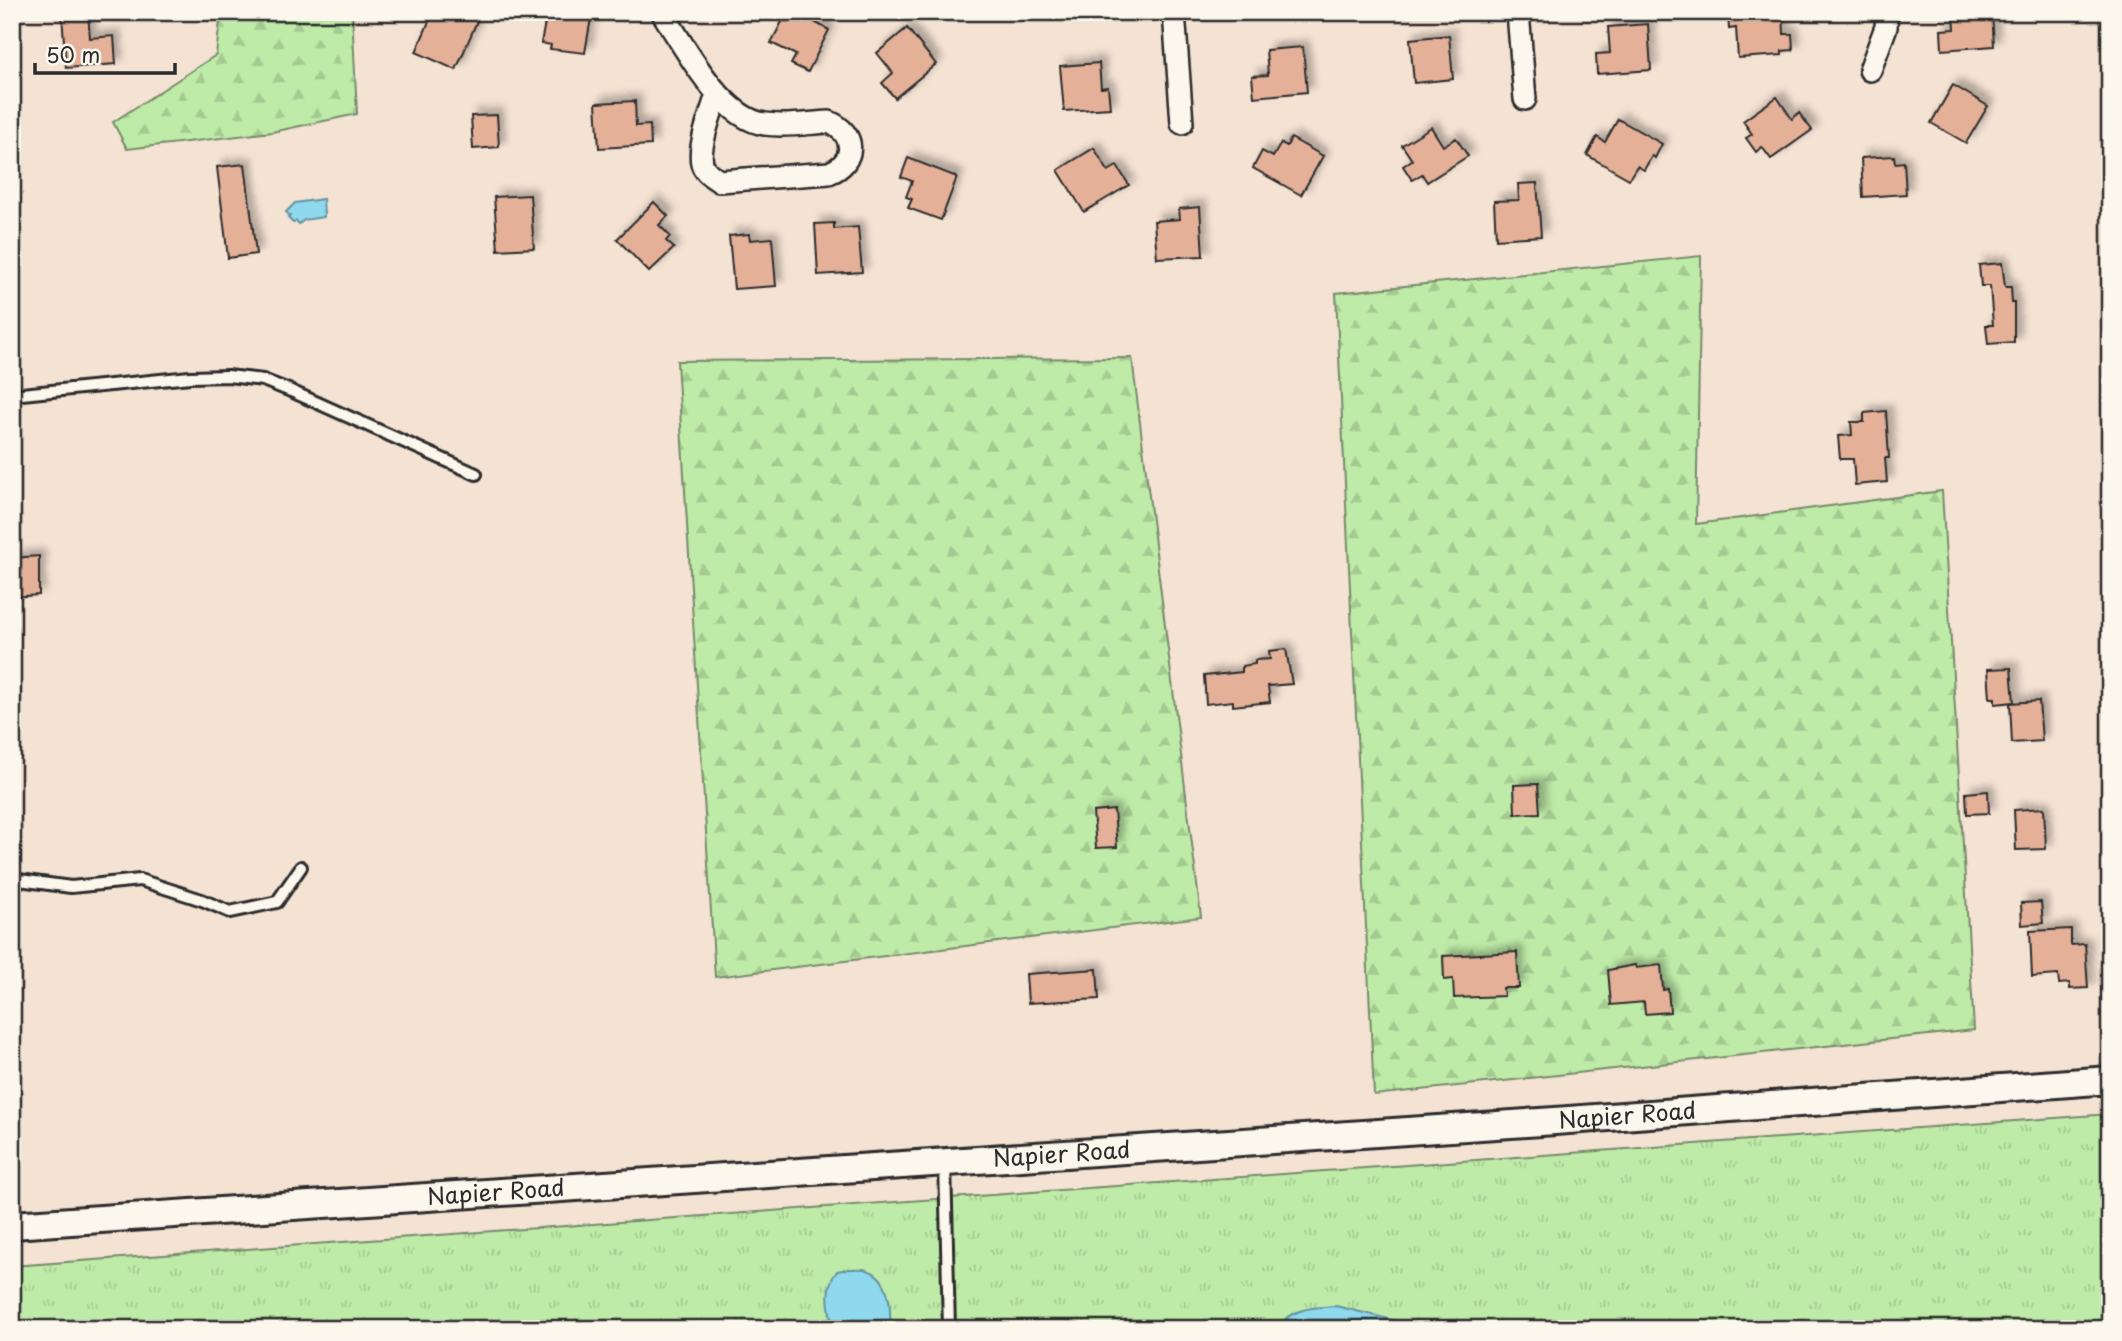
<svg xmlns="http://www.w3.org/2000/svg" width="2122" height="1341" font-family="'Playpen Sans',sans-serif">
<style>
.grass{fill:url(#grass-tufts);stroke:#758b6a;stroke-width:2}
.forest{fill:url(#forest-firs);stroke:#758b6a;stroke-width:2}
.water{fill:#8ed9ee;stroke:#6693a0;stroke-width:2}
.building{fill:#e4b098;stroke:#2b2b2b;stroke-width:2;filter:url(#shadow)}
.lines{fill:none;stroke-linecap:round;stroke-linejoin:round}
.service-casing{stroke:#2b2b2b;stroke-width:16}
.minor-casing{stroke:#2b2b2b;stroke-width:26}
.tertiary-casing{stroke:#2b2b2b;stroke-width:32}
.service{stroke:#fbf7ec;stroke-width:10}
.minor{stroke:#fbf7ec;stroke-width:21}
.tertiary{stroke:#fbf7ec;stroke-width:26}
.labels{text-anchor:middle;stroke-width:5;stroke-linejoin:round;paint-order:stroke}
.street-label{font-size:23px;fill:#2b2b2b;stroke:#fbf7ec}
</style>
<defs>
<pattern id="grass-tufts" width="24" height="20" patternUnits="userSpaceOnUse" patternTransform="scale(1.75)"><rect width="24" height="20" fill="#bfeba8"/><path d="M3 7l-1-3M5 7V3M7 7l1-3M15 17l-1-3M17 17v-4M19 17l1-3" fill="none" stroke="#a4ca91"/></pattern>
<pattern id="forest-firs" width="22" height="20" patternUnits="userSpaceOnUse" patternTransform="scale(1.75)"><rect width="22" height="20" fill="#bfeba8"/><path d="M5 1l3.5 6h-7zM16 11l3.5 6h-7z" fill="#a4ca91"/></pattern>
<filter id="shadow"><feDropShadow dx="6" dy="-6" stdDeviation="3.5" flood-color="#0004"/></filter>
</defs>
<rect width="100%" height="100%" fill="#f4e2d3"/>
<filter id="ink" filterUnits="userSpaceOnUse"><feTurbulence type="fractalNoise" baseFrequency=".0143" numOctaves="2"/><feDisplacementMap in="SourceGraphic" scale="14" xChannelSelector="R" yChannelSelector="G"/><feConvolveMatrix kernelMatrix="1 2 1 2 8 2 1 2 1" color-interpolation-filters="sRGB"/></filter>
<g filter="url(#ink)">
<path class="grass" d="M2110,1114V1329H12V1266Z"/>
<g class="forest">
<path d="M221,12H352L357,114L272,132L127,149L113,122L216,55Z"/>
<path d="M1701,256L1696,524L1942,491L1974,1030L1374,1095L1336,293Z"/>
<path d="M1132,358L1201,917L715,977L677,361Z"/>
</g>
<g class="water">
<path d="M323,199L324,217L304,220L299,224L296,221L293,223L288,218L290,216L286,212L295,203Z"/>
<path d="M850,1269C855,1269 863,1268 867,1270C891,1277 891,1309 890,1329H833C829,1308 823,1289 837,1271Z"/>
<path d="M1336,1306L1405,1323L1417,1329H1280C1288,1307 1317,1307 1336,1306Z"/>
</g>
<g class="building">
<path d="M433,12H481L456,70L416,52Z"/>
<path d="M547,12H592L585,53L550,49L551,45L541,43Z"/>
<path d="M787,12H796L829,30L808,72L791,64L796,55L771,43Z"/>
<path d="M1757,12H1783L1784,34H1792L1793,50L1782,51V55L1738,58L1736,28L1729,29L1728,14Z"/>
<path d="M1954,12H1992L1994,46L1942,50L1941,30L1955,29Z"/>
<path d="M88,13L90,38L114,36L116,64L66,68L62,15Z"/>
<path d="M1648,24L1651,70L1597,74L1596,54L1610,53L1608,27Z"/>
<path d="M907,28L936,64L895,98L882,83L893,73L877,53Z"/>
<path d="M1449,35L1453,79L1414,83L1410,39Z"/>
<path d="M1303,47L1307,92L1254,97L1252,76L1268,75L1266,50Z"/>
<path d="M1099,63L1101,88L1108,87L1110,108L1064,111L1060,66Z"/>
<path d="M1953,85L1988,106L1966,143L1931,123Z"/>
<path d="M1777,97L1792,119L1799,113L1812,130L1771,159L1762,147L1756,152L1746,138L1752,134L1743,121Z"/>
<path d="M635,101L636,126L650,125L651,145L599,148L596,103Z"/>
<path d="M497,115L499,147L473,149L471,116Z"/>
<path d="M1618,119L1662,144L1655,158L1652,156L1644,170L1637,166L1629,179L1587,155L1597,137L1605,142Z"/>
<path d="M1431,127L1443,146L1456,138L1468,156L1427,182L1422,174L1412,180L1403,166L1412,160L1402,145Z"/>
<path d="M1291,138L1323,156L1301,195L1253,168L1262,151L1273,157L1281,143L1287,146Z"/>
<path d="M1094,148L1108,171L1117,166L1129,185L1084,212L1058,170Z"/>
<path d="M1894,156L1895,163L1904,162L1906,194L1863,197L1861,158Z"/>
<path d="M908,158L957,177L941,220L908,208L912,199L906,197L912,181L901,177Z"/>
<path d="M245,164L256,254L228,258L217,167Z"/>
<path d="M1537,183L1541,236L1496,239L1494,201L1519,200L1518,184Z"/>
<path d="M530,195L534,248L498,250L494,197Z"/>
<path d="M654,202L668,216L659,225L670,236L666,241L674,248L649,272L617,239Z"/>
<path d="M1200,207L1203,256L1157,258L1154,221L1180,219L1179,209Z"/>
<path d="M834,223V229L858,227L862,272L818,275L815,224Z"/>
<path d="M749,234L750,240L772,238L776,286L734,289L729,236Z"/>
<path d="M2002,263L2005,287H2011L2012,303H2014V342L1988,344L1986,325H1993L1990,286H1981L1979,265Z"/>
<path d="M1886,411L1889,458H1885L1887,482L1855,485L1853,459H1840L1838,436L1852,435L1851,422H1864V413Z"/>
<path d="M39,556V595L12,597V558Z"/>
<path d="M1286,649L1292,684L1268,686L1270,702L1233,706V701L1206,704L1204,676L1242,672V666L1255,664V660L1270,659L1269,651Z"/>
<path d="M2011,668L2014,702L1995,704V698H1990L1988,669Z"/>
<path d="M2039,701L2042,741L2012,743L2010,703Z"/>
<path d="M1538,784L1540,813L1515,814L1514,785Z"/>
<path d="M1988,791L1989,813L1967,814L1966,793Z"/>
<path d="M2044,808L2046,849L2016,850L2014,810Z"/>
<path d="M1114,810L1117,847L1096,848L1093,812Z"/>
<path d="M2041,902L2043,923L2022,925L2021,903Z"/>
<path d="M2071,929V945L2085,944L2088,988L2070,989V983L2059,984L2058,975L2032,977L2030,931Z"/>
<path d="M1517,952L1519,988H1503L1504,996L1454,998L1453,979L1444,980L1443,956Z"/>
<path d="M1635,965L1636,968L1661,965L1663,990L1668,989L1670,1012L1645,1014L1644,1002L1611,1005L1608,970Z"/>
<path d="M1097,969L1099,999L1028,1003L1026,974Z"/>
</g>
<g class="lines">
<defs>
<g id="service">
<path d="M12,395L190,377L228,376L263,380L291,391L476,474"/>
<path d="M12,879L71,887L140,880L202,900L230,912L277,902L301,867"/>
<path d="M945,1163L949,1329"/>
</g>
<g id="minor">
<path d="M662,12C684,46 722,119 765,124C786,127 808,123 829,122C856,133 857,162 829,173L719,181C713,177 706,173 703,166C696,150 712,111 717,95"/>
<path d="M1174,12L1182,123"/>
<path d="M1518,12L1525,99"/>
<path d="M1870,70L1886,27L1887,12"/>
</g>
<g id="tertiary">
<path id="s1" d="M12,1225L1555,1121L2110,1080"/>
</g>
</defs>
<use href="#service" class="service-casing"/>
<use href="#minor" class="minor-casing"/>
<use href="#tertiary" class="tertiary-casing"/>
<use href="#service" class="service"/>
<use href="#minor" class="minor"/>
<use href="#tertiary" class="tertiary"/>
</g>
</g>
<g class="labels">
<g class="street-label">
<text dy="8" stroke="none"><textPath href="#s1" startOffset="1619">Napier Road</textPath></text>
<text dy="8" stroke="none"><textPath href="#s1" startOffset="1052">Napier Road</textPath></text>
<text dy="8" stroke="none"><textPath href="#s1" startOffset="485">Napier Road</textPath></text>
</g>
</g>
<rect width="2122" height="1341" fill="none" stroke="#fbf7ec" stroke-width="42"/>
<rect x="21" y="21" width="2080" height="1299" fill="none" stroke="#2b2b2b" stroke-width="2.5" filter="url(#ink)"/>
<path d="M35 63v10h140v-10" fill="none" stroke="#2b2b2b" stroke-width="3.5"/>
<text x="46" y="63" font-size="21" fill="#2b2b2b" stroke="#fbf7ec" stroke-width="5" paint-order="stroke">50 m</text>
</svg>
